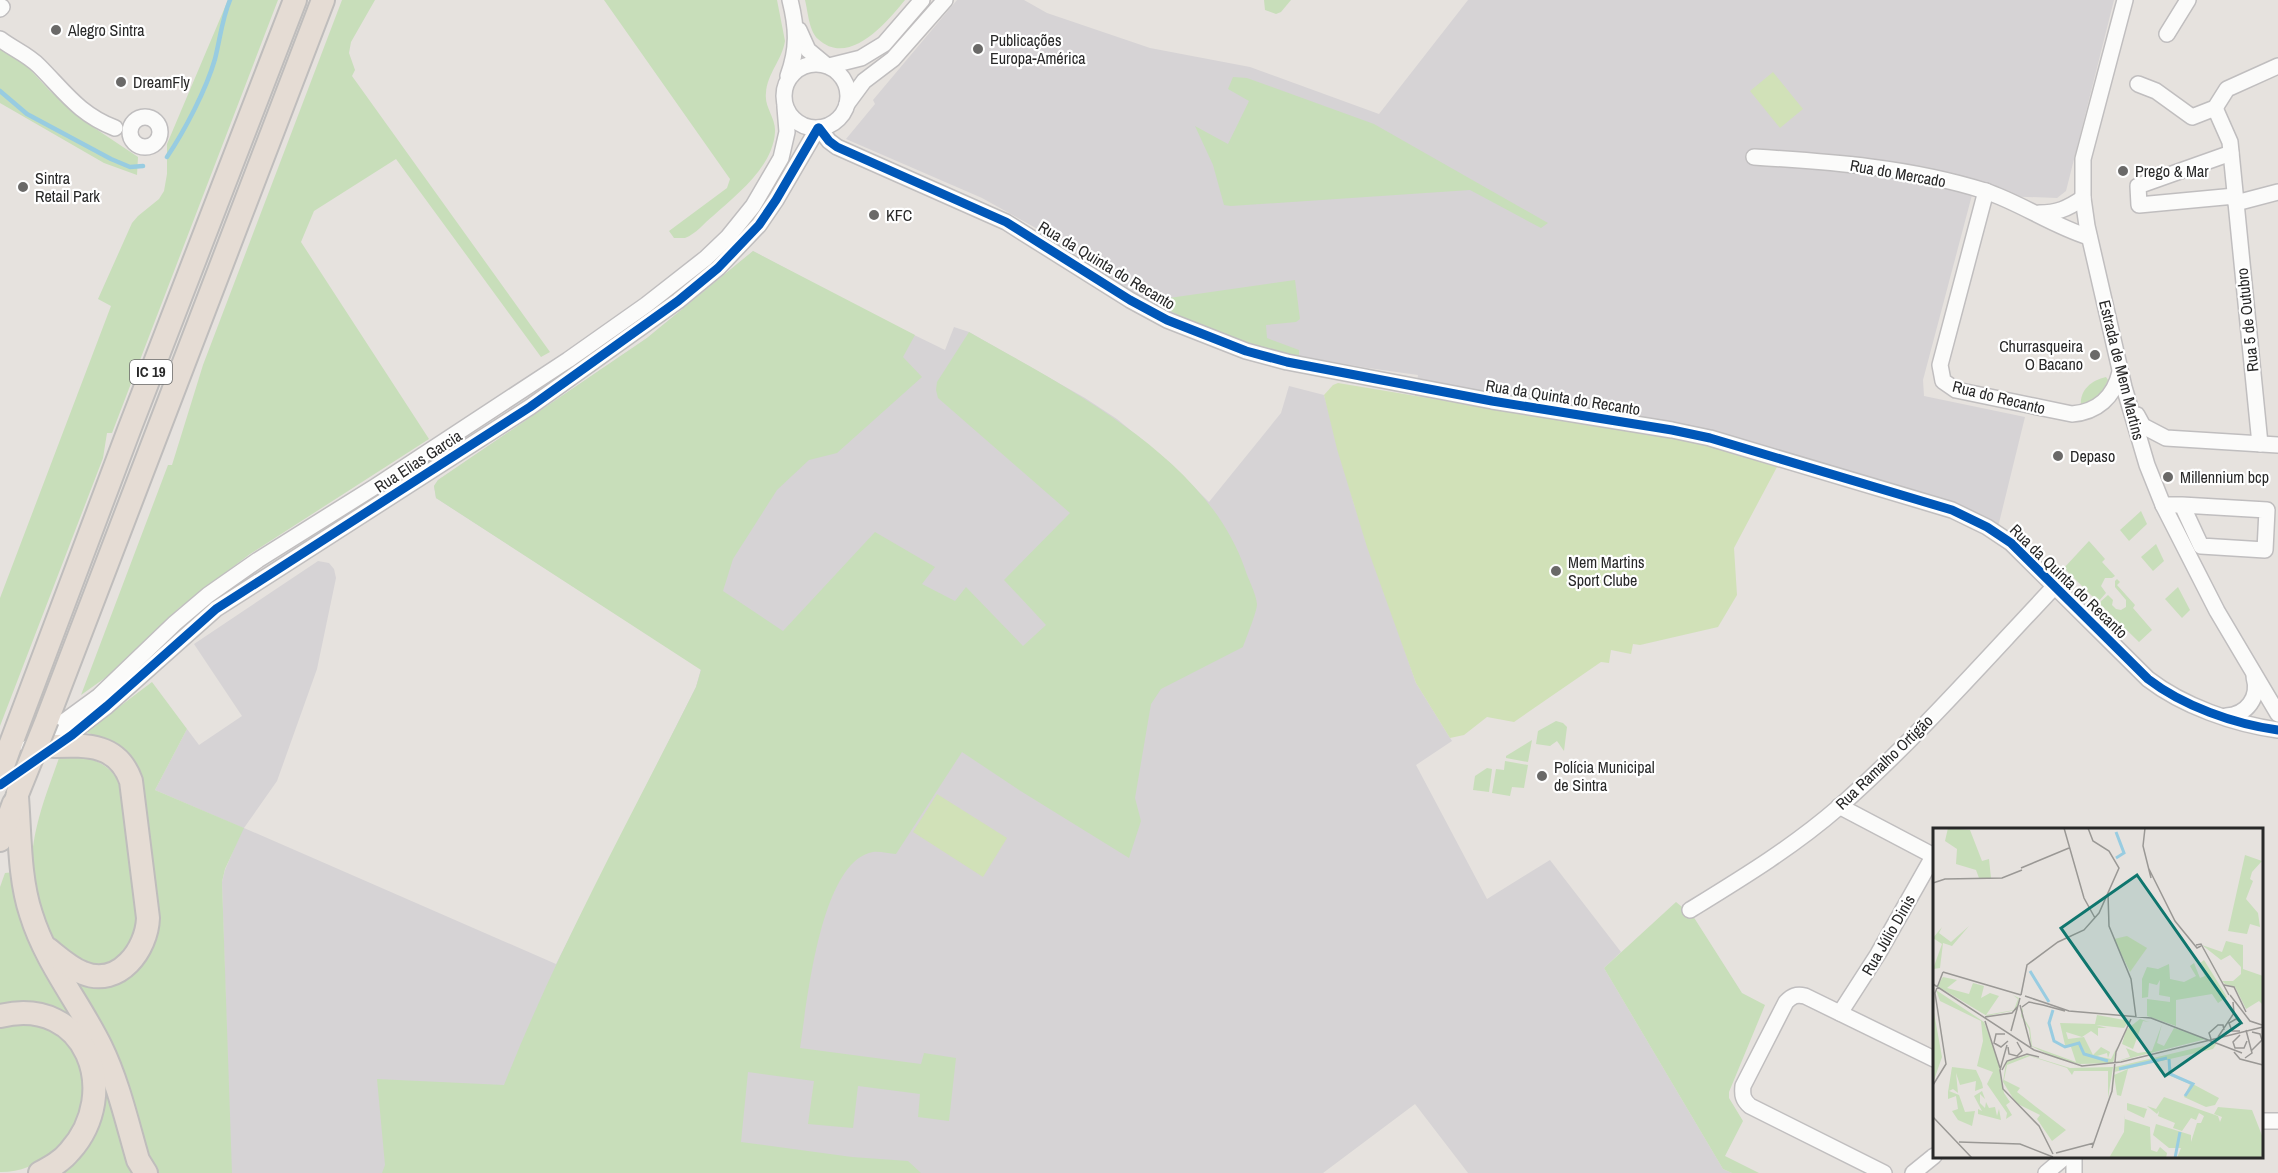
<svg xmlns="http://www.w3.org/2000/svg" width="2278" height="1173" font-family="'Archivo Narrow',sans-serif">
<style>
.industrial{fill:#d6d3d5}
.green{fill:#c8deba}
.pitch{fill:#d1e1b8}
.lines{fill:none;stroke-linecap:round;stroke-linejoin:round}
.stream{stroke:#98cce1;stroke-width:4.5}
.minor-casing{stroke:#c0bebf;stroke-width:18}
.highway-casing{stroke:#bfbdbc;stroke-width:26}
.minor{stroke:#fbfbfa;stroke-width:15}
.highway{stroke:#e5dcd4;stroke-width:22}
.highway-bridge-casing{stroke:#bfbdbc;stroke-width:26;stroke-linecap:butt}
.highway-bridge{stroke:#e5dcd4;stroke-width:22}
.cycleway-casing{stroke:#fff;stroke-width:13}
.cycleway{stroke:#0057b8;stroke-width:9}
.poi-dot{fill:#6a6968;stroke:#fff;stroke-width:2}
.labels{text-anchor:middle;stroke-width:4.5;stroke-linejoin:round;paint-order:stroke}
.shield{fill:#fff;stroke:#686868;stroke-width:1.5}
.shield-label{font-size:15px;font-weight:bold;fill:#282828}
.poi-label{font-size:16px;fill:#282828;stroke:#fff;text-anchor:start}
.street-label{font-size:16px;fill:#282828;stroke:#fff}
.inset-river{fill:none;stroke:#98cce1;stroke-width:3}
.inset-road{fill:none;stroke:#9a9895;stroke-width:1.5}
.view{fill:#0f766e;fill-opacity:0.15;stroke:#0f766e;stroke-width:3}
.inset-edge{fill:none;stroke:#282828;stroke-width:3}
</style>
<rect width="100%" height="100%" fill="#e6e2de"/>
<g class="industrial">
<path d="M957,0H1024L1047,13L1150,48L1250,67L1379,114L1468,0H2114L2066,191L2057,198L1972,195L1923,380L1924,396L2025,417L1998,527L1675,439L1415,396L1418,375L1368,368L1289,354L1249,343L1171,312L1134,292L1034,227L982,198L846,139L875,104L873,100Z"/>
<path d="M753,251L867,312L945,350L954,327L969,332L1085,398L1117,419L1170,463L1209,502L1281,413L1289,386L1324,395L1354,504L1416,683L1452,741L1416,765L1487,899L1550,860L1621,952L1604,968L1723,1169L1732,1173H1468L1415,1104L1323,1173H231L222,882L225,870L243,828L155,790L187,729L199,745L242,716L194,644L318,561L329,563L334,569L336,578L317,669L277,781L244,828L556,964L696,687L701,669L436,498L434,486L438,480L647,338Z"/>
</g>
<g class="green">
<path d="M228,0H278L112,433H107L103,458L0,726V598L111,306L98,299L132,223L138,216L159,199L164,191L167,174V144Z"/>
<path d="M342,0H375L351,42L349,53L355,70L352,76L550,352L541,357L396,159L314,211L301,242L429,439L250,554L179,608L112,673L81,695L168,465H172L203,365Z"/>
<path d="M604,0H777L785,41C782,60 767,74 766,93C764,107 776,118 775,132C773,167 737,194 713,216C704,223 696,234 685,238H674L669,231L727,188L730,179Z"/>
<path d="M805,0H905C887,22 849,68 818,39C809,31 808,12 805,0Z"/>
<path d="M1264,0H1291L1281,12L1276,14L1265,10Z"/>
<path d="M0,49L24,63L49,90L81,119L138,157L137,175L104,163L0,103Z"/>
<path d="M1233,77L1247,78L1374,124L1548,223L1541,228L1470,190L1231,206L1224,205L1213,165L1195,126L1228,144L1249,101L1228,89Z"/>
<path d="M753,251L915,335L903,357L922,377L837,453L809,460L777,490L733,559L723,591L783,631L875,532L935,567L922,584L955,601L966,587L1023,646L1046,625L1004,580L1070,513L938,398L936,390L937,382L969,332C1067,388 1206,456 1245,569C1248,579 1256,593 1257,604C1257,612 1246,638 1243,647L1161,689L1151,704L1135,798L1141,821L1129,858L1019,790L962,752L896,854C889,854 880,851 873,852C820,861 807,1004 800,1048L921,1064L924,1053L956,1058L949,1121L918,1117L920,1094L858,1086L853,1128L808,1124L814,1081L748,1072L741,1142L852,1157L908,1161L921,1173H382L385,1165L377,1079L504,1085C558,948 630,819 696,687L701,670L436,498L434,486L438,480L647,338Z"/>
<path d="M1295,280L1300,319L1296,322L1266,325L1267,338L1299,350V356C1251,346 1202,329 1159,305L1162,299Z"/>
<path d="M2106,377L2108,380C2102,394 2094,401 2081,406C2079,390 2092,380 2106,377Z"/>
<path d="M2141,511L2147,524L2129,541L2120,530Z"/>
<path d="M2089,541L2105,559L2102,562L2115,576L2112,578H2105L2101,586L2106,593L2098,602L2064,568Z"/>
<path d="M2156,544L2164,561L2153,571L2141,557Z"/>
<path d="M2117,579L2120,582L2117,585L2135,605L2133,608L2152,630L2139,642L2099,603L2108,595L2113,600L2112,605L2116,609L2121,610L2126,607V600L2115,587V581Z"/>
<path d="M2178,587L2190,610L2182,618L2165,599Z"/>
<path d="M152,682L187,729L155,790L244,828L225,869L222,882L232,1173H157L71,981L136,971L154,946L157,927L112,742L86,732Z"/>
<path d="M1556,721L1563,723L1567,727L1564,751L1557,741L1550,746L1536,744L1538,731Z"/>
<path d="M1532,740L1528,762L1506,758V756Z"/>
<path d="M71,756C97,757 113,767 123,790L137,926C134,953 117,967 90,964C86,964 80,964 77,962C53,948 35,907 32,879C29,836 45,798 59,758Z"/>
<path d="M1505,761L1528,765L1524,788L1512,787L1510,796L1492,793L1496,769L1504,770Z"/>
<path d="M1487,768L1492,769L1489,792L1473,790L1475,776Z"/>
<path d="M14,872L106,1079L114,1120L124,1152L134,1173H56L79,1152L91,1045L0,1007V887L5,873Z"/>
<path d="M1676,902L1693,916L1742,993L1765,1005L1729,1092V1098L1743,1121L1725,1156L1759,1173H1732L1723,1169L1604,968Z"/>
<path d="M10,1023C20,1024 32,1023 42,1027C120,1060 78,1173 0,1172V1025Z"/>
</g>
<g class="pitch">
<path d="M1773,72L1803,109L1780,128L1750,91Z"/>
<path d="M1338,383L1675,439L1701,444L1777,467L1734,548L1737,595L1718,627L1640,645L1633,644L1631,654L1611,650L1609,663L1601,662L1514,722L1487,717L1464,735L1450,738L1416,683L1367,547L1337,449L1324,395L1333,385Z"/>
<path d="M937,794L1007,838L983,877L913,832Z"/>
</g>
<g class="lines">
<g class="stream">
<path d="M0,91L27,114L111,159L130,167L143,166"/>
<path d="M167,157C185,130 206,90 215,59C220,39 222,19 230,0"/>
</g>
<defs>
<g id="minor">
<path d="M2125,0L2083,159V198L2087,226L2124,387L2147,465L2163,505L2217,611L2278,714"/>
<path d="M0,9L2,7"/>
<path d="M799,30L808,50L826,65"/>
<path d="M2167,34L2188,0"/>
<path d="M0,39C13,49 27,54 39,66C65,92 79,114 115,128"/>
<circle cx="816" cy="96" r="32"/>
<path d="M829,66L861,58L884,44L922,0"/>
<path d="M788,76C798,49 797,28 790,0"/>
<path d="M2138,84L2156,91L2192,117L2215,108L2227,89L2278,66"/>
<path d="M847,104L864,81L893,59L945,0"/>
<path d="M2215,108L2230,142L2260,444"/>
<circle cx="145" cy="132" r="15"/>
<path d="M819,128L829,141L837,147L1006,222L1130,300L1167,320L1246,351L1287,362L1492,401L1672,430L1710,438L1952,510L1987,527L2011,543L2148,679C2183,706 2234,724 2278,730"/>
<path d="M2231,153L2138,186L2139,205L2235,196"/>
<path d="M1754,157C1832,162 1909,167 1985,191C2021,203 2053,226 2089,237"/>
<path d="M1986,191L1940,365L1943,381L1956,390L2072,414C2097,412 2114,397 2120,372"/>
<path d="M2236,203L2278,192"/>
<path d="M2039,213C2057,213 2067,209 2083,198"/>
<path d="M2137,415L2143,426L2166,438L2278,445"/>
<path d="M2163,505H2182L2201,546L2265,550L2267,510L2182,505"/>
<path d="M2226,716C2247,715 2260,697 2254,677"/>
<path d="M56,745L107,706L216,609L530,407L678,301L718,268L759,225L776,200L818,128"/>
<path d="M3,766L99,696L175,623L208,595L258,560L376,486L568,360L646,305L706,258L728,237L753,206L781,158L787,132L785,107"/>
<path d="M1839,806L1934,856"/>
<path d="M1690,910C1742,878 1793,847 1839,807C1916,739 1985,660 2055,586"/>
<path d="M1840,1013L1878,954L1934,855"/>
<path d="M2262,1121H2278"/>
<path d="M1884,1173L1750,1106C1743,1100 1742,1095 1743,1086L1786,1002C1792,996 1796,994 1805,996L1934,1059"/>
<path d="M1913,1173L1934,1156"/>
<path d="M2046,1173L2066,1156"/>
<path d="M2074,1173V1156"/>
</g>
<g id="highway">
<path d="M47,720L323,0"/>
<path d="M10,746L129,430L295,0"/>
<path d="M17,797C20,835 19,878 31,914C46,963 79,1002 101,1047C118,1082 127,1122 138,1160L146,1173"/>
<path d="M0,840L14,803"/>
<path d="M48,949C58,957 70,968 83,973C119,988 147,949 148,918L131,781C118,744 88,745 54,746"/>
<path d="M0,1016C87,995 122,1093 70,1151C62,1161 51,1167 40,1173"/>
</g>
</defs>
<use href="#minor" class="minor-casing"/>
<use href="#highway" class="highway-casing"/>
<use href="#minor" class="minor"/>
<use href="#highway" class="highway"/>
<defs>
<g id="highway-bridge">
<path d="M0,774L10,746"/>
<path d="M18,792L47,720"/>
</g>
</defs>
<use href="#highway-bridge" class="highway-bridge-casing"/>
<use href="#highway-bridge" class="highway-bridge"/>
<defs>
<g id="cycleway">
<path d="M819,128L829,141L837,147L1006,222L1130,300L1167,320L1246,351L1287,362L1492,401L1672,430L1710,438L1952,510L1987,527L2011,543L2148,679C2183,706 2234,724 2278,730"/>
<path d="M0,785L72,735L107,706L216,609L530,407L678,301L718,268L759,225L776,200L818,128"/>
</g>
</defs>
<use href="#cycleway" class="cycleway-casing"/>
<use href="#cycleway" class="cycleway"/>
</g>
<g class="poi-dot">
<circle cx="56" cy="30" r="6"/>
<circle cx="978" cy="49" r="6"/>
<circle cx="121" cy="82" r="6"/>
<circle cx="2123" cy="171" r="6"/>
<circle cx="23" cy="187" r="6"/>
<circle cx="874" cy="215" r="6"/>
<circle cx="2095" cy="355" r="6"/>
<circle cx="2058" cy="456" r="6"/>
<circle cx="2168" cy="477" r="6"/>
<circle cx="1556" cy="571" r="6"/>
<circle cx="1542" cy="776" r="6"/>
</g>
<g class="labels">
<rect class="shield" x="130" y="360" width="42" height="24" rx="4.5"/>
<g class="shield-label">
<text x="151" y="377">IC 19</text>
</g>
<g class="poi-label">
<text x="68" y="36">Alegro Sintra</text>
<text x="990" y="46">Publicações<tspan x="990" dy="18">Europa-América</tspan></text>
<text x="133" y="88">DreamFly</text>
<text x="2135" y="177">Prego &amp; Mar</text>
<text x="35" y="184">Sintra<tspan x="35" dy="18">Retail Park</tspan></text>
<text x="886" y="221">KFC</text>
<text x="2083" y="352" text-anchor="end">Churrasqueira<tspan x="2083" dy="18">O Bacano</tspan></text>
<text x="2070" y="462">Depaso</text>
<text x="2180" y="483">Millennium bcp</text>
<text x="1568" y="568">Mem Martins<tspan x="1568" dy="18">Sport Clube</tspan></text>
<text x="1554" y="773">Polícia Municipal<tspan x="1554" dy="18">de Sintra</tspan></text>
</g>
<g class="street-label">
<text transform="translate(1898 173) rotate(10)" y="6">Rua do Mercado</text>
<text transform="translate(1107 265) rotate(31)" y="6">Rua da Quinta do Recanto</text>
<text transform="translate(2247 320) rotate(-96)" y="6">Rua 5 de Outubro</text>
<text transform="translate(2122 370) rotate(76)" y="6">Estrada de Mem Martins</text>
<text transform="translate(1563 397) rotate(9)" y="6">Rua da Quinta do Recanto</text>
<text transform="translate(1999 397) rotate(14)" y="6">Rua do Recanto</text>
<text transform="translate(418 461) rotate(-33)" y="6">Rua Elias Garcia</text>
<text transform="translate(2069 581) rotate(44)" y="6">Rua da Quinta do Recanto</text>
<text transform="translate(1884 762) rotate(-44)" y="6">Rua Ramalho Ortigão</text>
<text transform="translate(1888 935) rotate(-60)" y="6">Rua Júlio Dinis</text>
</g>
</g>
<g transform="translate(1933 828)">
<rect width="330" height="330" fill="#e6e2de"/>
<path d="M15,0L37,2L49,33L56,31L58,50H46L43,42L23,36L24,21L12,13ZM312,27L329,33L319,44L317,51L320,53L313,71L325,85L327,99L317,96L314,106L295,103ZM36,98L19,118L10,115L7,140L0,141L9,116L0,110L9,99L6,105L18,114ZM293,113L310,117V141L330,148V177L326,173L313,181L302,159L292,156L289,153H300L308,146V139L297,127L288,132L269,117L289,124ZM271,132L294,169L285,175L279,166L243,172V198L214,188V171L237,174V169L226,167L227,152L224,157L216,155L215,169L209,170V151L214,139L225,141L236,136L237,151L251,154L263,148L257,138L261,135L267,150L272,148L266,136ZM10,149L24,152L14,160L36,166L40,155L51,158L48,170L57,165L66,168L53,187L81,182L85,171L80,167L86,170L83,182L54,188L4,158ZM3,162L51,194L65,232L71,265L77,274L73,277L79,287L73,291L74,285L54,256L60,244L44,238L50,213L48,193L7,173ZM90,178V189L97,200L99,218L143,234L138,219L127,218L132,217L127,195L162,196L164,187L197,193L191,200L163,197L174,200H165V208L158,203L149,209L133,204L135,211L151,209L160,227L168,219L177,224L175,230L174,225L164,228L178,231L184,219L180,235L147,236L125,231L98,218L96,201L88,188ZM0,179L9,229L0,255ZM207,191L216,194L210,193L200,221L189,216L193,202ZM229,196L224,215L231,218L241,200L273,211L182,234L197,229L193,220L205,225L219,223ZM284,215L280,221L181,244L182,239ZM95,227L137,240L180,239L175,270V243H141L139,247L134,240L97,228L74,237L71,252L87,260L84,264L133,302L119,313L104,291L107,287L83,275L70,254L73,234ZM237,231L239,245L286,270L282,277L273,279L251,269L257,256L235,247ZM19,239L43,242L49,255L50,260L42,263L43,253L27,257L23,245L25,265L20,261L16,263L26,267L32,284L42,283L39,298L25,292L19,283L25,281L23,268L15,271V264ZM195,241L188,268L184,267L181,247ZM49,263L52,271L47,266V275L52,280L53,274L56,280L62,279L64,288L66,281L68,292L45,286V281L49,283L41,268ZM231,269L285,288L287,294L289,289L281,286L285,279L319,282L330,310V326L327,330H244L248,320H236L220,307L223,296L258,307V314L264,295H268L271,288L266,285L263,292L258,290L249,303L240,300L242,295L225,288L226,283L224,286L214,278L223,281ZM194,275L214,281L211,290L194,282ZM192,286V291L217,299L218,322L224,324L227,319L234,325L233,330H176L191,304Z" fill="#c8deba"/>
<path d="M194,108L214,120L197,144L181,111Z" fill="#d1e1b8"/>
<path class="inset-river" d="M183,4L191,25L183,30M97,143L116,174M120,182L116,195L121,213L132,219L146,215L151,226L175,233M236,231L237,246L260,256L252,268M186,241L234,230M242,330L247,304"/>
<path class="inset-road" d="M131,0L151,70L162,90M212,0L210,18L218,50M330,34V85M88,40L136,20M216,41L242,93L264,120L268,118M0,55L12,51L69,50L89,42M175,66L176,98L198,151L203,189M263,117L268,116L296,167M10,144L88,167M0,156L101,222L149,238L188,234L330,199M291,157L301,159L313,184M88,167L94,137L125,114L151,102L166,85L186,40L176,23L160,13L155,0M297,167L317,193L329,197M92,168L136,183L218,190L309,225M87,177L98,219M110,177L132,183M89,179L96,174L110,177M52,189L79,185L85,178M52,193L67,240M78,203L87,170M307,203H299L296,195L303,191L310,196M72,206H63L61,215L68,219L75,213M307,207L300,214L302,220H311L314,213M285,209L301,185L300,174M278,211L276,205L285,197H290L291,202M74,217L67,242L70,261L106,298L120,326M75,219L76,226L84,228L89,223L84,214M318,223L329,212L327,206L319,204M301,224L307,231L330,237M312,230L319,225L313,202M69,242L74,233L94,226L106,229M0,257L13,236L2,165L10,144M0,289L39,330M26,314L87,316L120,329M159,320L179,263L183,224L198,191M123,325L161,315"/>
<path class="view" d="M204,47L308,195L232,248L128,100Z"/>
<rect width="330" height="330" class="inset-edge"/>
</g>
</svg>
